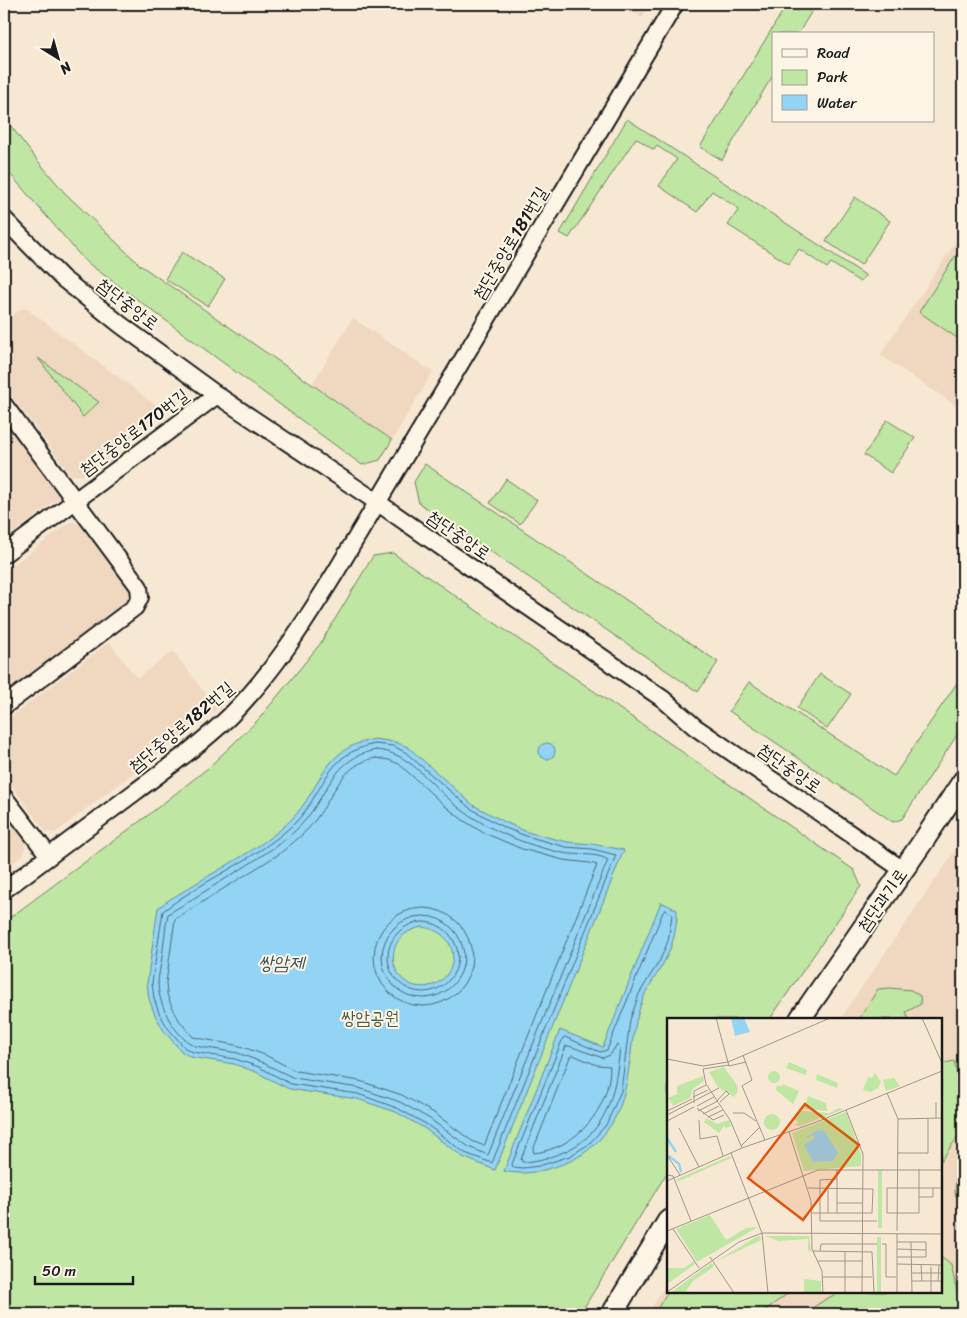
<svg xmlns="http://www.w3.org/2000/svg" width="967" height="1318" font-family="Sriracha,'Poor Story',sans-serif">
<style>
.built{fill:#f0d8c0}
.green{fill:#bfe6a2;stroke:#6e815f}
.water{fill:#93d4f5;stroke:#638a9e;fill-rule:evenodd}
.lines{fill:none;stroke-linecap:round;stroke-linejoin:round}
.shore{stroke:#4c6673;stroke-width:1}
.minor-casing{stroke:#1c1c1c;stroke-width:20}
.major-casing{stroke:#1c1c1c;stroke-width:24}
.minor{stroke:#fcf5e5;stroke-width:16}
.major{stroke:#fcf5e5;stroke-width:20}
.labels{text-anchor:middle;stroke-width:4;stroke-linejoin:round;paint-order:stroke}
.street-label{font-size:18px;fill:#1c1c1c;stroke:#fcf5e5}
.park-label{font-size:18px;fill:#4d5944;stroke:#fcf5e5}
.water-label{font-size:19px;font-style:italic;fill:#40535d;stroke:#fcf5e5}
.inset-river{fill:none;stroke:#93d4f5;stroke-width:2.5}
.inset-road{fill:none;stroke:#9f968a;stroke-width:1}
.view{fill:#de560d;fill-opacity:0.15;stroke:#de560d;stroke-width:2.5}
.inset-edge{fill:none;stroke:#1c1c1c;stroke-width:2.5}
</style>
<rect width="100%" height="100%" fill="#f7e8d4"/>
<filter id="ink" filterUnits="userSpaceOnUse"><feTurbulence type="fractalNoise" baseFrequency=".02" numOctaves="2"/><feDisplacementMap in="SourceGraphic" scale="10" xChannelSelector="R" yChannelSelector="G"/><feConvolveMatrix kernelMatrix="1 2 1 2 8 2 1 2 1" color-interpolation-filters="sRGB"/></filter>
<g filter="url(#ink)">
<g class="built">
<path d="M618,4H650L642,18Z"/>
<path d="M963,231V410L880,355Z"/>
<path d="M23,308L27,309L164,411L163,415L82,476L71,475L4,386V322Z"/>
<path d="M353,318L433,372L392,440L312,384Z"/>
<path d="M4,416L59,489L58,499L4,540Z"/>
<path d="M70,522L81,523L130,588L129,599L4,694V572Z"/>
<path d="M109,642L137,678L173,651L217,709L55,833L46,832L4,776V722Z"/>
<path d="M4,811L26,841L24,854L4,870Z"/>
<path d="M963,839V1314H648L668,1280V1292H941V1019H840Z"/>
</g>
<g class="green">
<path d="M787,4H816L798,34H773V75L722,160L700,147Z"/>
<path d="M4,117L33,155L64,192L140,265L392,440L380,460L362,465L85,261L4,167Z"/>
<path d="M627,119L865,275V276L860,282L831,263L827,268L799,249L789,264L728,225L739,209L712,191L697,212L659,186L677,159L657,146L654,150L636,138L569,238L560,233Z"/>
<path d="M855,197L890,221L861,265L826,241Z"/>
<path d="M963,244V342L919,312Z"/>
<path d="M182,252L225,279L208,306L165,279Z"/>
<path d="M38,358L99,402L83,417Z"/>
<path d="M887,420L915,438L891,473L864,455Z"/>
<path d="M425,464L718,662L698,692L419,503L414,482Z"/>
<path d="M506,479L537,500L520,524L490,503Z"/>
<path d="M393,553L854,870L861,886L770,1019H668V1171L580,1314H4V922L147,816L208,768L258,720L320,644L373,556Z"/>
<path d="M820,674L851,694L827,729L797,708Z"/>
<path d="M963,674V726L902,819L893,822L729,711L749,682L894,776Z"/>
<path d="M890,988L911,990L920,996L921,1004L906,1012L909,1019H859L878,989Z"/>
<path d="M954,1061L963,1099V1129L941,1161V1064Z"/>
<path d="M963,1158V1199L955,1195L956,1177Z"/>
<path d="M941,1257L951,1265L962,1314H803L826,1299L840,1292H941Z"/>
<path d="M668,1291V1292H790L760,1314H654Z"/>
</g>
<g class="water">
<path d="M375,739L395,742L408,747L473,805L505,822L527,832L567,842L592,844L624,850L495,1170L463,1157L424,1128L396,1112L357,1099L289,1089L256,1072L234,1064L191,1057L182,1052L164,1031L155,1015L149,999L147,983L158,908C167,900 180,894 190,887C221,868 266,845 291,820C323,787 321,748 375,739ZM422,927C442,929 458,945 451,967C448,975 441,982 433,985C392,998 374,936 422,927Z"/>
<circle cx="547" cy="751" r="8"/>
<path d="M661,902L677,910C677,935 670,954 657,974C651,984 644,993 641,1004C625,1050 636,1100 600,1139C590,1150 577,1159 563,1164C544,1171 524,1176 504,1171L560,1030L603,1047Z"/>
</g>
<g class="lines">
<g class="shore">
<path d="M375,744L393,746L405,752L470,808L503,827L526,836L566,847L592,849L616,855L492,1163L465,1153L426,1124L397,1108L358,1094L291,1084L259,1067L235,1059L193,1052L185,1048L168,1028L159,1013L154,998L152,983L163,911C204,879 256,860 294,824C325,793 324,753 375,744Z"/>
<path d="M376,750C409,752 427,781 450,800C460,810 472,817 484,824C509,838 535,847 563,853C577,856 596,852 608,860L488,1155L469,1147L430,1119L400,1102L359,1088L294,1078L261,1062L238,1053L195,1046C175,1037 159,1006 158,984C158,975 161,966 162,957C164,943 165,928 168,914C194,898 220,882 246,866C264,854 283,843 298,828C327,800 330,758 376,750Z"/>
<path d="M376,758L389,760L399,764L445,806L463,820L482,832L522,849L563,860L590,863L597,865L484,1146L472,1141L434,1113L402,1095L360,1081L296,1071L265,1055L240,1046L193,1037L179,1020L172,1007L167,994L166,983L175,919L279,854C293,843 306,833 316,819C335,794 341,764 376,758Z"/>
<circle cx="423" cy="957" r="49"/>
<path d="M666,910L672,915L668,941L660,960L639,994L630,1020L621,1091L606,1125L589,1144L570,1156L539,1166L523,1168L513,1167L512,1164L563,1038L565,1037L600,1052L607,1050L663,912Z"/>
<circle cx="423" cy="957" r="41"/>
<circle cx="423" cy="957" r="35"/>
<path d="M617,1045L620,1047C615,1094 608,1135 559,1154C547,1158 534,1162 522,1162L521,1159L566,1046H569L603,1058L610,1055Z"/>
<path d="M573,1055L597,1065L610,1066C610,1109 577,1148 534,1153L533,1150L570,1057Z"/>
</g>
<defs>
<g id="minor">
<path d="M4,219L62,278L121,325L217,395L377,502L473,569L663,699L695,727L903,870"/>
<path d="M4,405L139,587L140,597L135,607L4,706"/>
<path d="M4,554L217,395"/>
<path d="M4,797L49,856"/>
<path d="M4,890C48,857 91,825 135,792C167,768 201,744 230,716C272,674 303,625 334,575L675,4"/>
</g>
<g id="major">
<path d="M800,1019L924,840L963,781"/>
<path d="M612,1314L668,1221"/>
</g>
</defs>
<use href="#minor" class="minor-casing"/>
<use href="#major" class="major-casing"/>
<use href="#minor" class="minor"/>
<use href="#major" class="major"/>
</g>
</g>
<g class="labels">
<g class="street-label">
<text transform="translate(510 243) rotate(-59)" y="6">첨단중앙로181번길</text>
<text transform="translate(128 304) rotate(38)" y="6">첨단중앙로</text>
<text transform="translate(134 432) rotate(-37)" y="6">첨단중앙로170번길</text>
<text transform="translate(459 535) rotate(35)" y="6">첨단중앙로</text>
<text transform="translate(181 727) rotate(-40)" y="6">첨단중앙로182번길</text>
<text transform="translate(790 768) rotate(35)" y="6">첨단중앙로</text>
<text transform="translate(882 900) rotate(-55)" y="6">첨단과기로</text>
</g>
<g class="park-label">
<text x="370" y="1024">쌍암공원</text>
</g>
<g class="water-label">
<text x="281" y="969">쌍암제</text>
</g>
</g>
<g transform="translate(667 1018)">
<rect width="275" height="275" fill="#f7e8d4"/>
<path d="M122,44L140,52L139,57L119,50ZM57,49L70,67L71,73L67,79L51,69L42,54ZM101 59a6 6 0 1 1 12 0a6 6 0 1 1-12 0ZM208,55L214,64L211,70L204,74L196,72L201,59L205,60ZM150,56L171,65L170,70L149,62ZM36,58L37,63L26,71L23,80L6,88L1,80L10,76V68ZM227,60L233,68L219,73L216,62ZM116,66L132,73L126,86L109,72L110,67L114,69ZM141,78L159,85L160,93L137,91ZM172,90L177,91L133,108L127,107L132,105L127,101L135,93L163,95ZM179,94L194,136V148L137,153L125,115ZM97 104a8 8 0 1 1 16 0a8 8 0 1 1-16 0ZM39,100L50,106L62,102L64,108L59,110L57,108L52,115L37,104ZM63,138L64,140L10,164V161ZM211,152H215V210H211ZM43,197L59,222L79,210L91,209L30,244L9,211ZM97,218H142L144,234L141,232V221L112,223ZM89,219L93,218L94,222L48,244ZM210,219H214V275H210ZM27,243L28,246L0,266V250H17ZM44,245L47,247L45,250L26,263L19,273L22,275H3ZM137,261L154,263V275H137Z" fill="#bfe6a2"/>
<path d="M64,0H77L83,14L68,18ZM150,112L157,113L171,134L166,143L146,144L137,127L148,120L146,117L137,121Z" fill="#93d4f5"/>
<path class="inset-river" d="M0,120L9,134M2,138L12,146L14,154"/>
<path class="inset-road" d="M49,0L62,48L79,44M255,0L275,45M76,37L85,62L75,68L98,122M0,41L36,48L61,44M61,44L163,0M62,47L36,51L39,66L63,102L75,130M220,75L231,101L230,213M26,79L41,72M27,85V73L39,67M30,88L47,79M30,90L46,102L57,97M179,92L196,136L195,275M0,93L25,81M31,93L49,84L59,73L62,76L53,84M66,95H77L89,103M36,96L52,88M0,97L52,70M41,99L56,92M269,100V84M231,101L275,100M32,102L33,121L50,118L56,138M0,103L27,89M12,110L32,149M122,114L144,183L145,231L155,253L156,275M74,128L93,109M64,135L95,215L101,275M230,135H261V101M0,137L13,157M170,151V195M252,151V195H220V170H275M0,157L6,158L24,203M170,161L153,162V203H210M0,163L75,130L147,105L275,53M141,170L206,171L205,195H145M161,170V195M252,179H266V170M170,185H195M6,211L32,250M0,213L151,152H275M230,224H259V239H230M244,224L245,275M215,226H219V259H229M230,231L259,232M146,233L205,234L207,275M153,233L154,226H210M43,239L67,275M151,243H195M230,246L275,247M254,246L255,263M245,255H275M156,259H205M245,263H275M271,263L272,247M0,274L72,224L95,215L275,216M178,275V233M230,275V216M264,275V249"/>
<path class="view" d="M138,86L192,127L136,202L81,160Z"/>
<rect width="275" height="275" class="inset-edge"/>
</g>
<rect width="967" height="1318" fill="none" stroke="#fcf5e5" stroke-width="20"/>
<rect x="10" y="10" width="947" height="1298" fill="none" stroke="#1c1c1c" stroke-width="2" filter="url(#ink)"/>
<rect x="772" y="32" width="162" height="90" fill="#fcf5e5" stroke="#a29e95"/>
<rect x="782" y="49" width="25" height="8" fill="#fcf5e5" stroke="#a29e95"/>
<text x="817" y="58" font-size="15" fill="#1c1c1c">Road</text>
<rect x="782" y="70" width="25" height="15" fill="#bfe6a2" stroke="#a29e95"/>
<text x="817" y="82" font-size="15" fill="#1c1c1c">Park</text>
<rect x="782" y="95" width="25" height="15" fill="#93d4f5" stroke="#a29e95"/>
<text x="817" y="108" font-size="15" fill="#1c1c1c">Water</text>
<g transform="translate(58 58) rotate(143)" stroke="#fcf5e5" stroke-width="4" paint-order="stroke">
<path d="M0-4L9 19L0 12L-9 19Z" fill="#1c1c1c"/>
<text y="-8" font-size="14" font-weight="bold" text-anchor="middle" fill="#1c1c1c">N</text>
</g>
<path d="M35 1276v8h98v-8" fill="none" stroke="#1c1c1c" stroke-width="2.5"/>
<text x="42" y="1276" font-size="15" fill="#1c1c1c" stroke="#fcf5e5" stroke-width="4" paint-order="stroke">50 m</text>
</svg>
